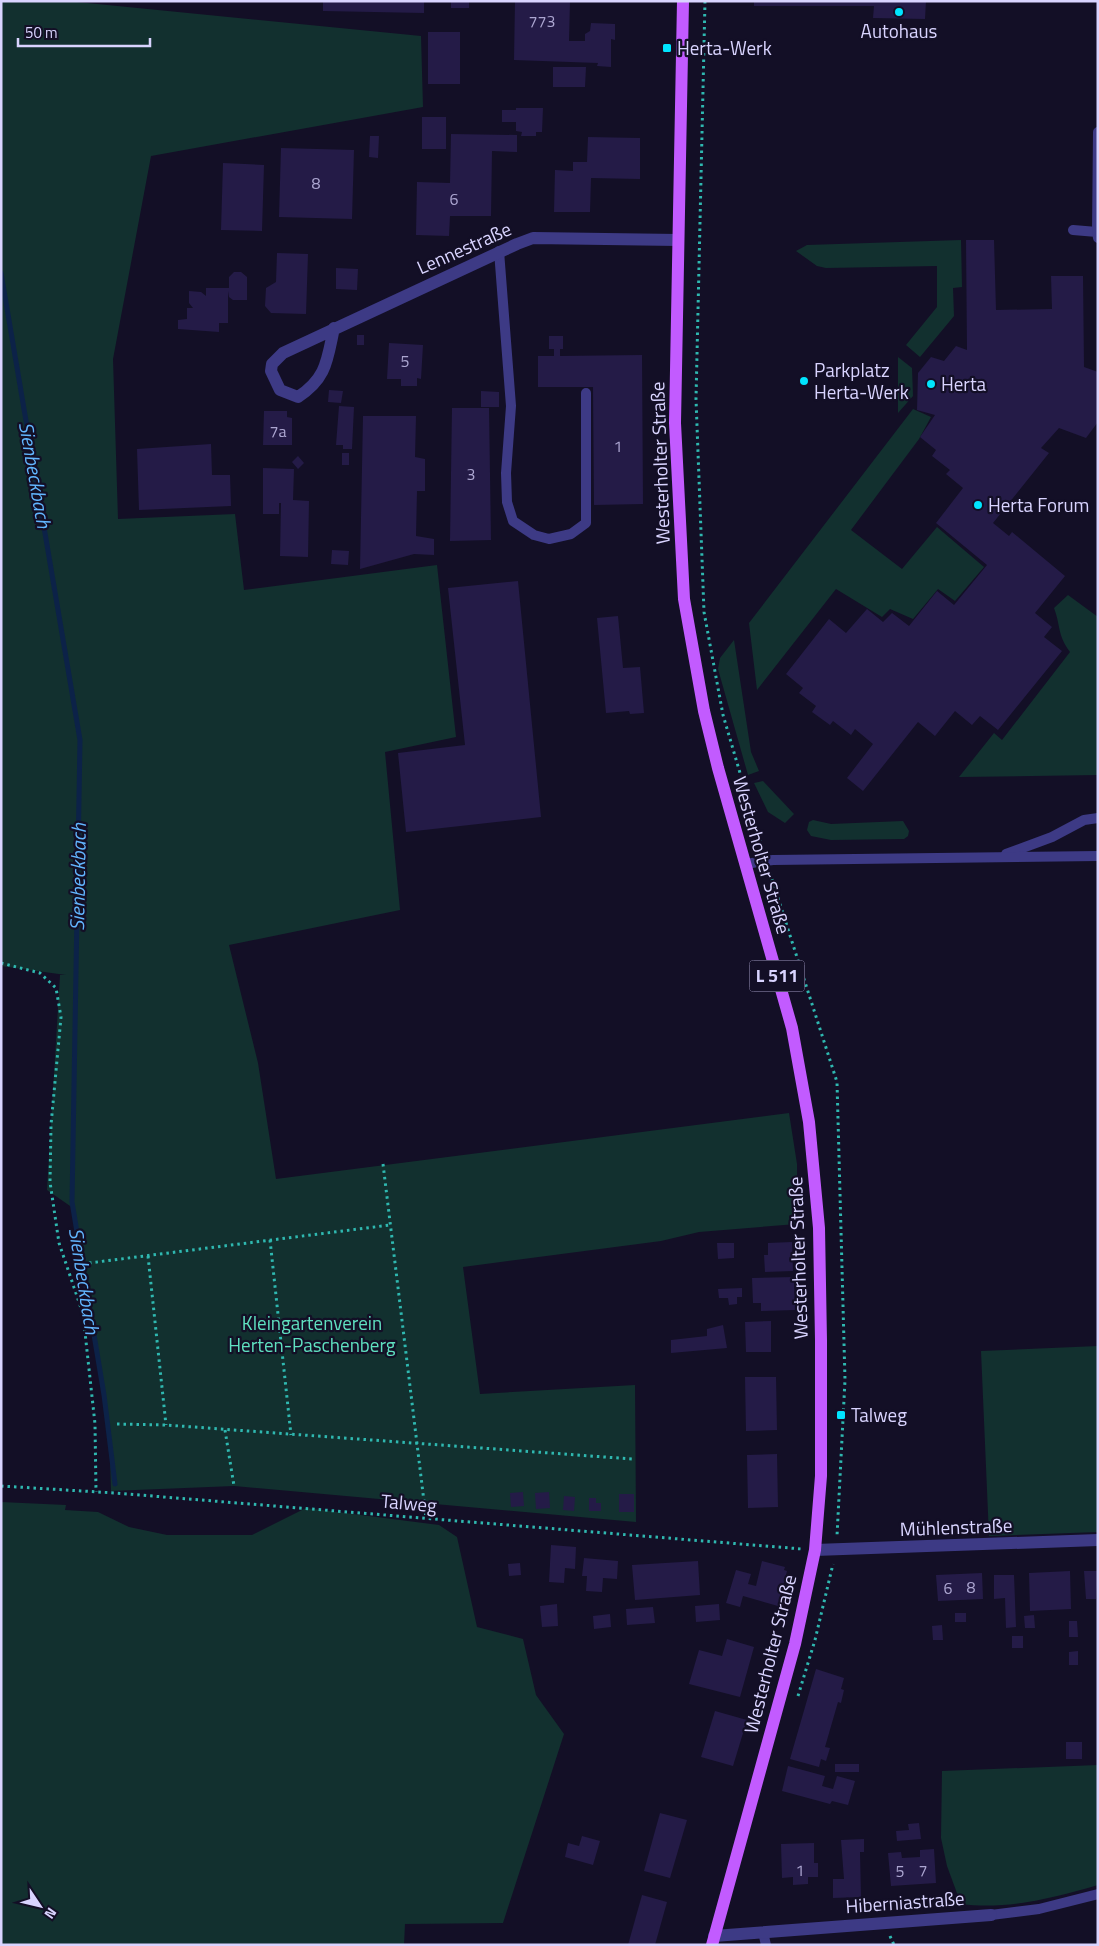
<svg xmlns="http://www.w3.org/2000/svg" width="1099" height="1946" font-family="'Titillium Web',sans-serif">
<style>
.green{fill:#12302f}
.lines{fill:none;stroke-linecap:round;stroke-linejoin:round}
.stream{stroke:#0c2248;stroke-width:5}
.building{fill:#241b47}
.path{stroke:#2fb8b0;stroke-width:3;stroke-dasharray:2.5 4;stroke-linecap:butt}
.service{stroke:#3d3a85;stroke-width:10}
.minor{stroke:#3d3a85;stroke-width:12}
.primary{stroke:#c25bff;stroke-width:12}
.poi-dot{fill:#00e5ff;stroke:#130f26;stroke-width:2}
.labels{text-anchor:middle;stroke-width:4.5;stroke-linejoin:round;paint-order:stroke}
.number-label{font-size:16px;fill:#aca6d1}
.shield{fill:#130f26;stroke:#9e99be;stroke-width:1}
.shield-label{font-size:18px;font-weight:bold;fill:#d9d4ff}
.poi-label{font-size:19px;fill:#d9d4ff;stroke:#130f26;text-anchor:start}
.street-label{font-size:19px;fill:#d9d4ff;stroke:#130f26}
.park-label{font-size:19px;fill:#5fe0c0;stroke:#130f26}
.water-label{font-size:20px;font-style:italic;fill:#62b6ff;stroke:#130f26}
</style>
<rect width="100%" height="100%" fill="#130f26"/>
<g class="green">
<path d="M1,1H67L421,36L423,107L151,156L113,359L118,519L235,514L244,590L437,565L456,737L385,752L400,910L229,945L258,1063L276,1179L789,1113L797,1164V1224L699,1232L661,1241L463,1267L480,1394L635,1385L636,1522L234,1486L111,1491L109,1421L73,1208L47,1190L60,975H66L1,966Z"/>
<path d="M961,240L962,287L953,288L954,316L920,357L906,345L937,307V266L826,268L817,266L796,251L807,245Z"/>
<path d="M898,357L912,368L913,396L898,413Z"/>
<path d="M913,409L931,417L919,439L851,530L902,569L937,527L984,567L955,601L938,589L913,619L890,609L882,617L836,589L757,690L749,623Z"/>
<path d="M1068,595L1098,617V775L959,777L994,733L1002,740L1070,652C1057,634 1061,627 1054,608Z"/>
<path d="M734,640L751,752L759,771L748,775L718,669L720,658Z"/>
<path d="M763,781L794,814L785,823L768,812L754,783Z"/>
<path d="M813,820L831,824L903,821L909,831L908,836L904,839L831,840L811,836L807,830L809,822Z"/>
<path d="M1098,1346V1532L989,1536L981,1351Z"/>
<path d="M1,1502L66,1505L65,1510L98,1512L129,1527L167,1535H252L306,1508L439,1525L457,1537L477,1627L523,1639L536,1695L564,1734L503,1923L405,1924L404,1945H1Z"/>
<path d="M1098,1765V1885C1053,1898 1007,1910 961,1904L947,1866L941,1838L942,1771Z"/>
</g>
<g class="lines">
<path class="stream" d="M1,273L80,740L72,1202L104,1395L115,1484"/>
</g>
<g class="building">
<path d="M323,1H424V13L323,11Z"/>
<rect x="451" y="1" width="18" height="7"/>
<path d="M515,1H570L569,41H585V34L590,31L591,23L615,24V40L611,39V67L597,66L598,63L514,60Z"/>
<path d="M754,1H926L925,19L873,18L874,6H754Z"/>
<rect x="428" y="32" width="32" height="52"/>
<path d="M553,67H586L585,87H553Z"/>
<path d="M516,108H543L542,132H536V136H521L522,132L516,131V122H502V110H516Z"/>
<rect x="422" y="117" width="24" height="32"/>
<path d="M451,134L517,135V152L492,151L491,216H450L449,236L416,235L417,182L450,183Z"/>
<path d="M370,136H379L378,158L369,157Z"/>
<path d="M588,137L640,138V179L591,178L590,212H554L555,170L573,171V162H587Z"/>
<path d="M281,148L354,150L352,219L279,217Z"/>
<path d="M223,163L264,165L262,231L221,230Z"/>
<path d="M966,240H994L996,310L1052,309L1051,276H1083L1084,367L1098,372V422L1086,438L1059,428L1041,448L1049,453L993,523L1009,536L1012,532L1065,576L1035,613L1052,627L1044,637L1062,651L998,730L980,716L972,725L955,711L935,736L918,722L863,791L847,778L873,744L855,729L851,735L833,721L830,725L812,712L816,706L799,693L803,688L786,674L829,619L846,633L867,609L883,622L892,613L909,626L937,591L954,605L987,565L936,523L963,488L946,474L950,470L932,456L936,450L920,437L935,415L917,410L918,373L931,357L944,361L956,346L967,350Z"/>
<path d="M277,253L308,254L306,314L271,313L265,306L266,288L276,282Z"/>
<path d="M336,268L358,269L357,290L336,289Z"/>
<path d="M234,272H241L247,277V300H233L229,297L228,291V323H219V332L178,329V320L187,319V308H193L189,303V291L201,292L206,296V288H229V277Z"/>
<rect x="357" y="335" width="7" height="10"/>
<path d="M549,336H563V349H560V356L642,355L643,504L594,505L593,387H538V356H554V349H549Z"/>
<path d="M389,343L423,345L421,379L417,378V386H401V379H387Z"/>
<path d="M329,390L343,391L341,403L328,402Z"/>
<path d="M481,391L499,392V407H481Z"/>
<path d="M339,406L354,407L352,449H343V445H336Z"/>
<path d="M452,408H489L491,540L450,541Z"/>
<path d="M264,411H287V417L292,418V445H263Z"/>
<path d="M363,416H416L415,457L425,459V491H417L416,536L434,539V555L414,554L360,569Z"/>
<path d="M211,444L212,475H230L231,506L139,510L137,449Z"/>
<rect x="342" y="453" width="7" height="12"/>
<path d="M298,456L304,463L298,469L292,462Z"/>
<path d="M263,468L294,469L293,500L309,501L308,557L280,556L281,503H279V514H263Z"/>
<path d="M332,550L349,551L348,565L331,564Z"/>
<path d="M518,581L541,817L406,832L398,753L465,745L448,588Z"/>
<path d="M618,616L623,668L640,667L644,713L630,714L629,711L606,713L597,618Z"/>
<path d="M792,1242L793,1271L765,1272L764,1255H768V1243Z"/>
<path d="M717,1243H734V1258L718,1259Z"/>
<path d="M794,1277L795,1310L761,1311V1303H753L752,1278Z"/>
<path d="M742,1288V1297H737V1304L729,1305L728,1298H719L718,1289Z"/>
<path d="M771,1321V1352H746L745,1322Z"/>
<path d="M723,1325L727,1348L671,1353V1340L707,1336V1329Z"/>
<path d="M745,1377H776L777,1430L746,1431Z"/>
<path d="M777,1454L778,1507L748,1508L747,1455Z"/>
<path d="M523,1492L524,1506L511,1507L510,1493Z"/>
<path d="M549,1492L550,1508L536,1509L535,1493Z"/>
<rect x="619" y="1494" width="15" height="18"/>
<path d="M564,1496L575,1497L574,1511L563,1510Z"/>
<path d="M589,1498H596V1503H601V1511H589Z"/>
<path d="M551,1545L576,1547L575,1569L565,1568L564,1583L549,1582Z"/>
<path d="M584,1558L618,1561L617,1579L603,1578L602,1592L586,1591L587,1576H582Z"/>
<path d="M698,1561L700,1595L635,1600L632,1565Z"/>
<path d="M762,1561L785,1567L784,1570L787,1571L778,1606L743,1596L740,1607L726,1603L736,1570L751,1574L748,1584L756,1586Z"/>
<path d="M520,1563L521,1575L509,1576L508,1564Z"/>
<path d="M1070,1571L1071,1609L1030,1611L1029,1573Z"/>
<path d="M1084,1571H1098L1096,1599H1086Z"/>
<path d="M982,1573L983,1599L938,1601L936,1575Z"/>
<path d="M994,1575H1014L1016,1627L1006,1628L1005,1598L994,1599Z"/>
<path d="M557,1604L558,1626L542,1627L540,1606Z"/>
<path d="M719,1604L720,1620L696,1622L695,1606Z"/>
<path d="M653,1607L655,1623L627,1625L626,1609Z"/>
<rect x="955" y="1613" width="11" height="9"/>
<path d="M610,1614L611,1627L594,1629L593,1616Z"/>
<path d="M1034,1615L1035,1628H1025L1024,1616Z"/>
<path d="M1069,1621H1077L1078,1637H1069Z"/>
<path d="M942,1625L943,1640H933L932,1626Z"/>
<rect x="1012" y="1636" width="11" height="12"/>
<path d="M727,1639L754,1647L740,1697L689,1684L699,1650L722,1656Z"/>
<path d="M1078,1651V1665H1069V1652Z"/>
<path d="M816,1669L844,1678L841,1689L844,1690L841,1703L838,1702L825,1747L830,1748L826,1761L821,1759L819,1767L790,1759Z"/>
<path d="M715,1711L747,1720L733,1766L701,1757Z"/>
<rect x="1066" y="1742" width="16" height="17"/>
<rect x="835" y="1764" width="24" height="8"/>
<path d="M788,1766L825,1776L822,1786L833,1789L837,1776L855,1781L848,1805L832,1801L830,1804L782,1791Z"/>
<path d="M660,1813L687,1820L670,1878L644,1871Z"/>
<path d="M919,1823L921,1839L897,1841L896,1831L909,1830L908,1824Z"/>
<path d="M582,1836L600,1841L593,1865L565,1857L568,1843L579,1846Z"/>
<path d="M864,1839V1852H860L861,1897L833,1898V1879H844L841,1840Z"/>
<path d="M814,1843V1863H818V1877H808V1884L793,1885V1877L782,1878L781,1844Z"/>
<path d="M934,1849L936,1883L891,1886L888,1853L901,1852L902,1858L920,1857V1850Z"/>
<path d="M642,1895L667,1902L655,1945H628Z"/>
</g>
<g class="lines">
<g class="path">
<path d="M705,1L696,399L704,612L723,715L762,848"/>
<path d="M770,873L837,1082L845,1380L837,1536"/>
<path d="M1,963L40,973L56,988L61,1017L51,1125L50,1182L59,1243L83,1314L95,1424L96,1492"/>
<path d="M383,1164L426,1518"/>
<path d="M270,1240L291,1435"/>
<path d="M148,1256L166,1425"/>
<path d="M89,1263L390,1225"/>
<path d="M117,1424L166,1425L632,1459"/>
<path d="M225,1430L234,1486"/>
<path d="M1,1486L115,1493L802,1549"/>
<path d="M798,1696L815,1640L833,1564"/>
<path d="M890,1936L894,1945"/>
</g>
<g class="service">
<path d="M1073,230L1097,232L1098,238"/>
<path d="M1097,232L1098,132"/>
<path d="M499,251L511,406L506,473L507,502L513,521L534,535L549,539L571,534L586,523V393"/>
<path d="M1006,854L1052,837L1084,820L1098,818"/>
<path d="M745,864L773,860L1098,856"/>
<path d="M991,1915L1039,1909L1098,1894"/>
<path d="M763,1932L766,1945"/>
</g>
<g class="minor">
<path d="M334,328C327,360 327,378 298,397L280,390L271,371L272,364L283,353L517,244L533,238L678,240"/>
<path d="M815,1550L1098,1540"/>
<path d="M714,1936L991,1915"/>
</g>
<path class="primary" d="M683,1L675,423L684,599L704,711L718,768L792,1028L809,1122L819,1228L821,1340V1476L815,1550L795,1644L712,1945"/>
</g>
<g class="poi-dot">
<circle cx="899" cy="12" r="5"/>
<rect x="662" y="43" width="10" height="10" rx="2.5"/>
<circle cx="804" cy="381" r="5"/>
<circle cx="931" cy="384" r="5"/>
<circle cx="978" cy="505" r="5"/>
<rect x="836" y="1410" width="10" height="10" rx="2.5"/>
</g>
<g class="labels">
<g class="number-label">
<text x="542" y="27">773</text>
<text x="316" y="189">8</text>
<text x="454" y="205">6</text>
<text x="405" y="367">5</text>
<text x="278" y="437">7a</text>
<text x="618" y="452">1</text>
<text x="471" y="480">3</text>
<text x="971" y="1593">8</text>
<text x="948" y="1594">6</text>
<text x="800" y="1876">1</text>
<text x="923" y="1876">7</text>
<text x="900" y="1877">5</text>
</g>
<rect class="shield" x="749.5" y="960.5" width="55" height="31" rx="4"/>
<g class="shield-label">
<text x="777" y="982">L 511</text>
</g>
<g class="poi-label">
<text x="899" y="38" text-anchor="middle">Autohaus</text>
<text x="677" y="55">Herta-Werk</text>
<text x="814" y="377">Parkplatz<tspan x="814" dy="22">Herta-Werk</tspan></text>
<text x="941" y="391">Herta</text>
<text x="988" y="512">Herta Forum</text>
<text x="851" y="1422">Talweg</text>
</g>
<g class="street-label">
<text transform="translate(464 248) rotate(-24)" y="7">Lennestraße</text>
<text transform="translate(660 463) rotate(-92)" y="7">Westerholter Straße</text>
<text transform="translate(762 855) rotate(74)" y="7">Westerholter Straße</text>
<text transform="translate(798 1258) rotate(-92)" y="7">Westerholter Straße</text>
<text transform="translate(409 1503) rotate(5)" y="7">Talweg</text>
<text transform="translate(956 1527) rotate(-2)" y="7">Mühlenstraße</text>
<text transform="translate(770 1654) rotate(-76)" y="7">Westerholter Straße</text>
<text transform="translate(905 1902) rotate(-4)" y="7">Hiberniastraße</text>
</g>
<g class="park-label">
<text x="312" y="1330">Kleingartenverein<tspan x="312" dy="22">Herten-Paschenberg</tspan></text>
</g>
<g class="water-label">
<text transform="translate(35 475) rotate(80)" y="7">Sienbeckbach</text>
<text transform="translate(78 877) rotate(-89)" y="7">Sienbeckbach</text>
<text transform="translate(84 1281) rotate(81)" y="7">Sienbeckbach</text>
</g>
</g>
<rect width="1099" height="1946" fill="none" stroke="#d9d4ff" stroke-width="5"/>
<g transform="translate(40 1906) rotate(125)" stroke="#130f26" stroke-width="4" paint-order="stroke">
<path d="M0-4L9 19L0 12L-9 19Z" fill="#d9d4ff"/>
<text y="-8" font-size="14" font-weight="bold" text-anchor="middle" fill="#d9d4ff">N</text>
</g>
<path d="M18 38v8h132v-8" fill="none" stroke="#d9d4ff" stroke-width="2.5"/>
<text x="25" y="38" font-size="15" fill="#d9d4ff" stroke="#130f26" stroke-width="4" paint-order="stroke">50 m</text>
</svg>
